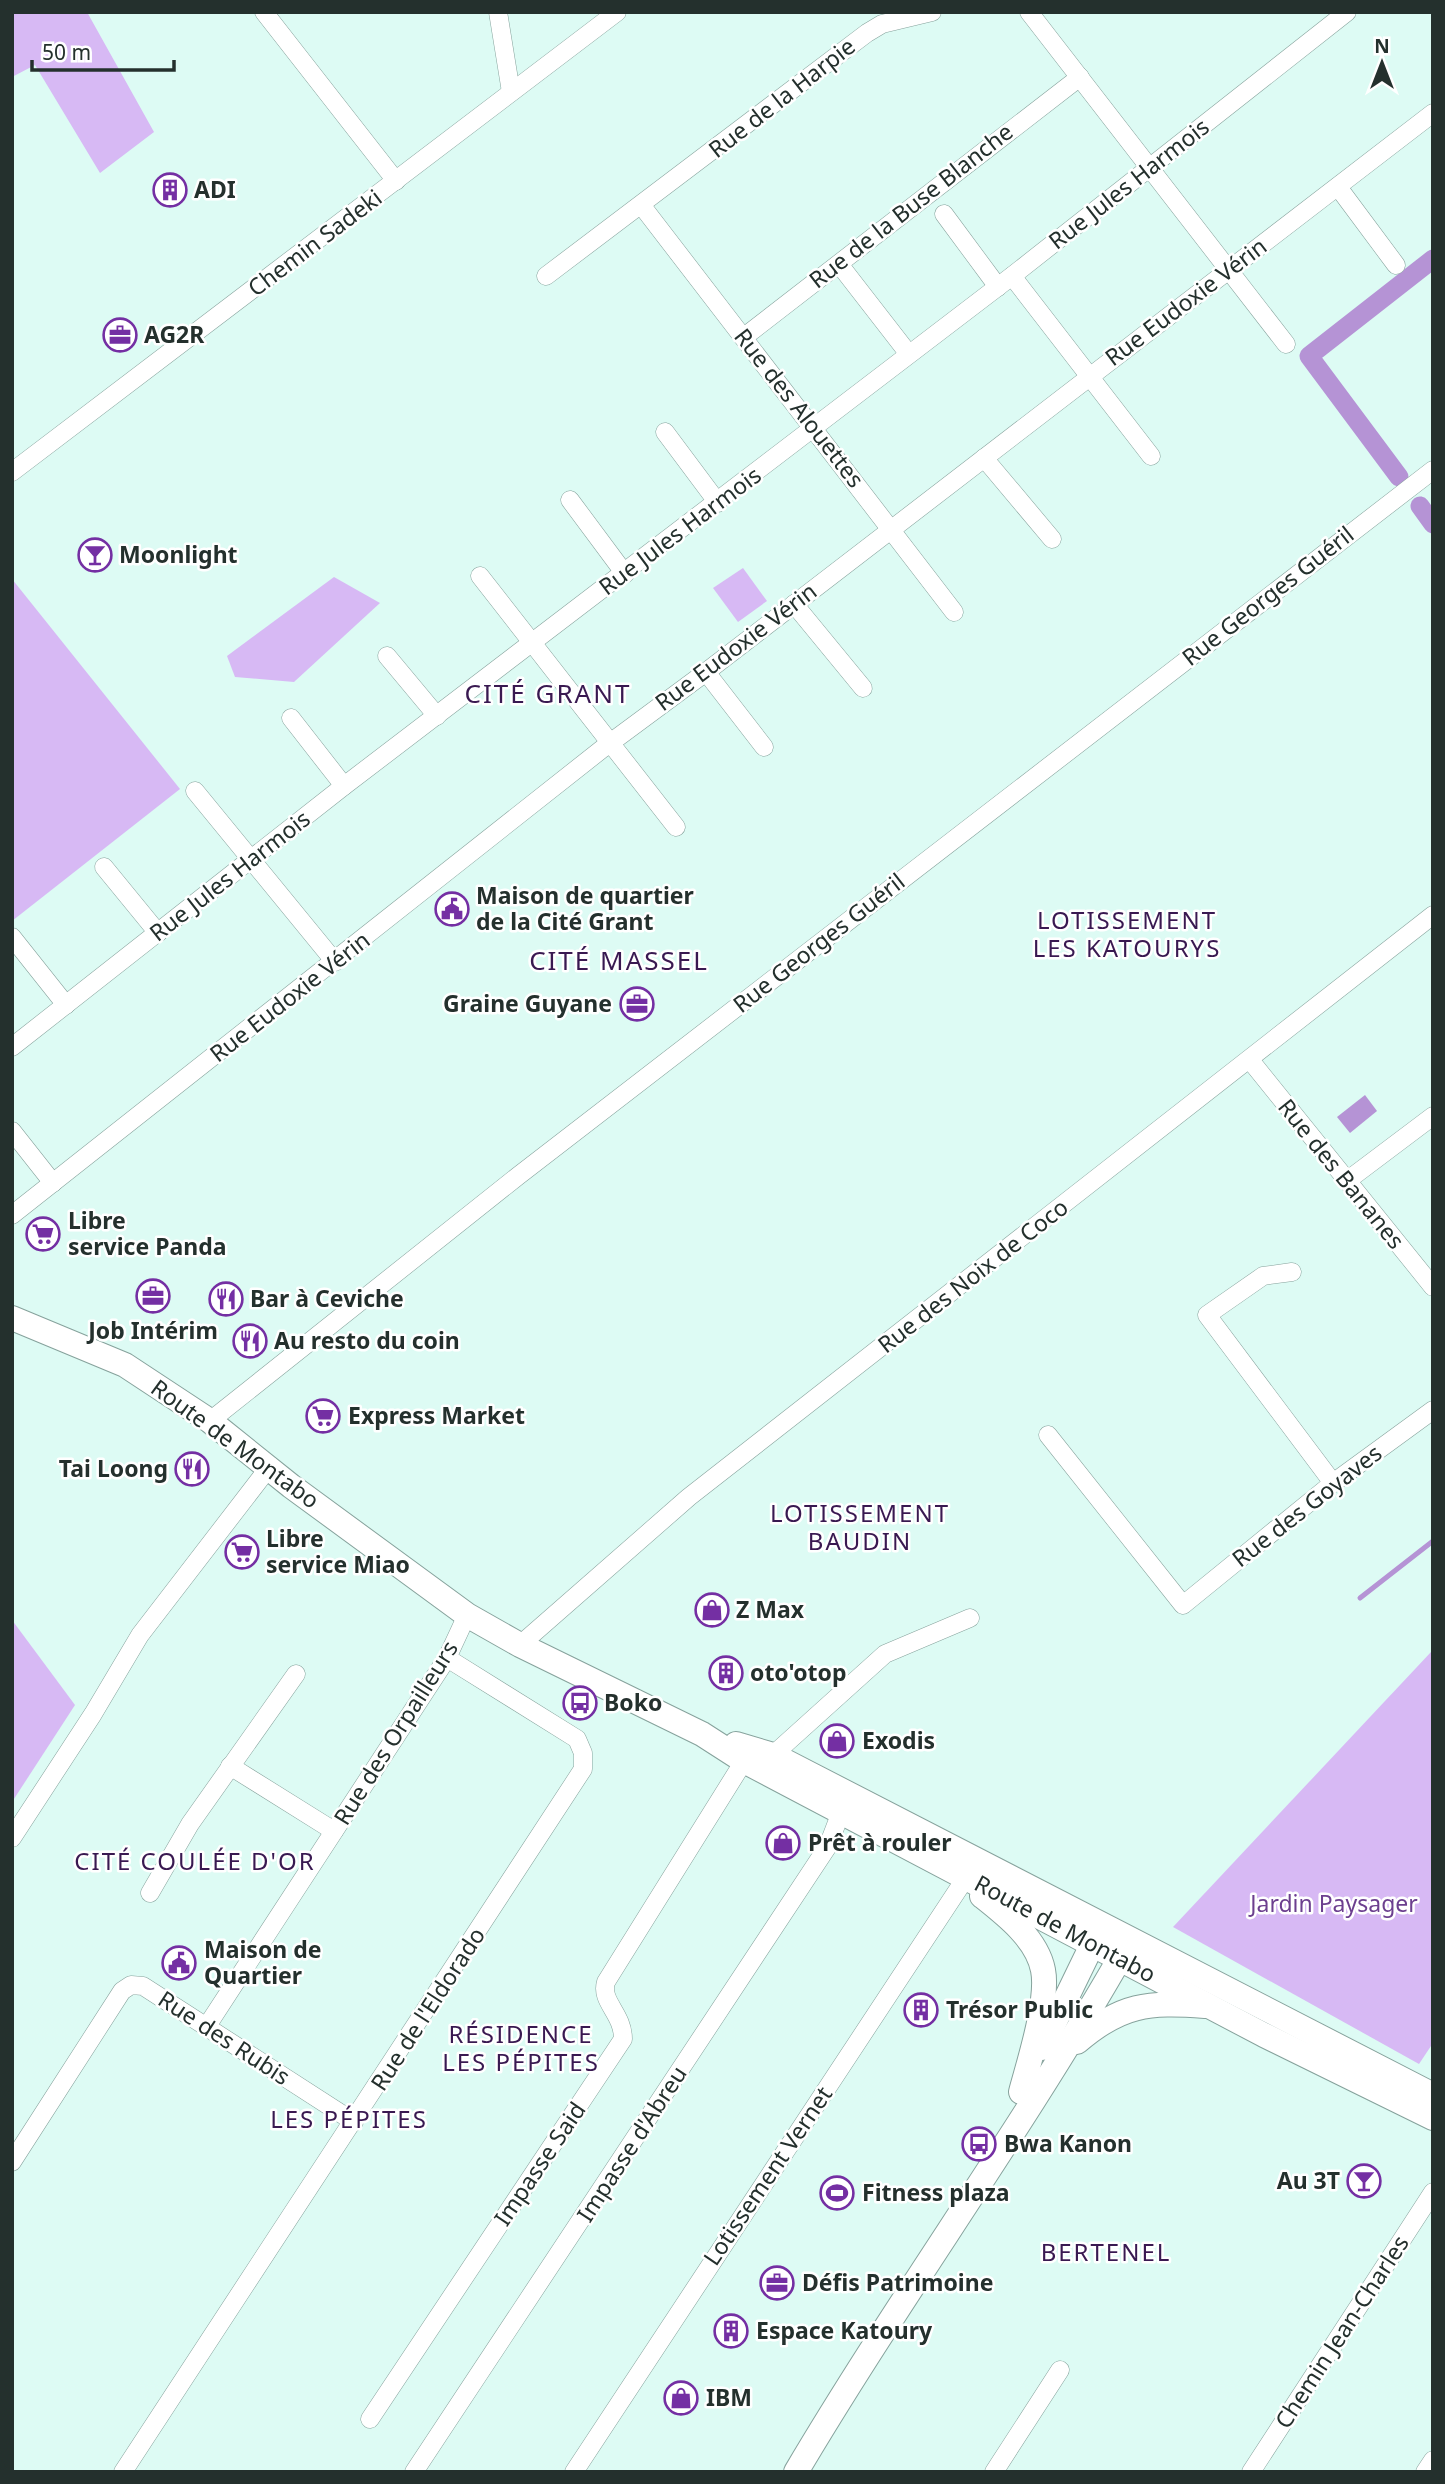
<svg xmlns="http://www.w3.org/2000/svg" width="1445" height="2484" font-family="'Noto Sans',sans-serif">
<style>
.green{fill:#d7b9f4}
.water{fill:#b593d5}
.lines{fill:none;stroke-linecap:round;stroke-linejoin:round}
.stream{stroke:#b593d5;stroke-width:5}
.canal{stroke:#b593d5;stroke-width:19}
.minor-casing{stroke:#86a29c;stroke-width:19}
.secondary-casing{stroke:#86a29c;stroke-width:26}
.minor{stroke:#fff;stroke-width:18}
.secondary{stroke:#fff;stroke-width:24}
.labels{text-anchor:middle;stroke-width:5;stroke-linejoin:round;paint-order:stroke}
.street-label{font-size:23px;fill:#24302d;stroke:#fff}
.poi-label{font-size:23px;font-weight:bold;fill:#24302d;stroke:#fff;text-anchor:start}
.park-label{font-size:23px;fill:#6c3f8f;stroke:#fff}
.neighbourhood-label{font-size:24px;letter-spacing:2px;fill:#391951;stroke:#fff}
.quarter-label{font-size:26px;letter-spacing:2px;fill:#391951;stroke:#fff}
</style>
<rect width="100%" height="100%" fill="#ddfbf4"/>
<g class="green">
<path d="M12,12H87L154,132L100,173L35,65L12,77Z"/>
<path d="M743,568L767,601L738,622L713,588Z"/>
<path d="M334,577L380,603L294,682L235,677L227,656Z"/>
<path d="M12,579L180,789L12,921Z"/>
<path d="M12,1620L75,1705L12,1802Z"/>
<path d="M1431,1652L1433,2043L1419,2064L1173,1927Z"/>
</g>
<path class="water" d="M1365,1095L1377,1111L1350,1133L1337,1117Z"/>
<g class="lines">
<path class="stream" d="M1360,1598L1433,1541"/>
<g class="canal">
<path d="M1399,477L1309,356L1433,259"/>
<path d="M1420,506L1433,524"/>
</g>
<defs>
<g id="minor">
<path d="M264,12L396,181"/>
<path d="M498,12L511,92"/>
<path d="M1029,12L1286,344"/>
<path d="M1338,187L1396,265"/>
<path d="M642,206L954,612"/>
<path d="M944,214L998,287"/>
<path d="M839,264L908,353"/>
<path d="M546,276L867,33L882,24L932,12"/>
<path d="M1012,276L1151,456"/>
<path d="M744,337L1080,77"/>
<path d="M665,432L718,503"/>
<path d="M984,458L1052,539"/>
<path d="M12,472L617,12"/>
<path d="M570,500L625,574"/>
<path d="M480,576L676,827"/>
<path d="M794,604L863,688"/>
<path d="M387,656L437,716"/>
<path d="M706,672L764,747"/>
<path d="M291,718L344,786"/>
<path d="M195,791L335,962"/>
<path d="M104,867L158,933"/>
<path d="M12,937L66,1005"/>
<path d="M12,1047L344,786L1012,276L1347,12"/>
<path d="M1250,1060L1433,1287"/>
<path d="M12,1131L53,1183"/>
<path d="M1348,1180L1433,1116"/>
<path d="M12,1215L602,749L706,672L1433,113"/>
<path d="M1292,1272L1263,1276L1207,1315L1333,1483"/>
<path d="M210,1421L518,1176L1433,470"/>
<path d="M1048,1435L1183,1605L1333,1483L1433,1410"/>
<path d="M520,1645L689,1497L1433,915"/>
<path d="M773,1755L885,1654L970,1618"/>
<path d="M230,1766L334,1831"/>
<path d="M12,1838L93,1714L140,1635L270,1466"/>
<path d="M150,1893L190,1824L296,1674"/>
<path d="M207,2026L447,1658L467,1615"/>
<path d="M12,2162L122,1991L131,1985L143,1986L354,2122"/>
<path d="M370,2419L623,2039C623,2013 600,2002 606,1982L744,1761"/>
<path d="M123,2472L583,1769V1753L577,1739L447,1658"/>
<path d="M414,2472L828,1846L841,1812"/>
<path d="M574,2472L963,1882"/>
<path d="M994,2472L1060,2370"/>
<path d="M1251,2472L1433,2192"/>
<path d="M1425,2472L1433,2460"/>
</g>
<g id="secondary">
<path d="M12,1318L125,1365L210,1421L291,1486L467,1615L520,1645L702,1734L744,1761L1264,2035L1433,2118"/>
<path d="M736,1744L773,1755L1433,2095"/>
<path d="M982,1896C1006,1915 1037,1939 1043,1970C1049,2000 1029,2062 1021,2092"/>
<path d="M1077,2042C1121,2004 1148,2002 1205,2006"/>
<path d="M1042,2048L1093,1943L1107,1937"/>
<path d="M796,2472C898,2300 1016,2138 1116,1965L1119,1958L1118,1943"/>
</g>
</defs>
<use href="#minor" class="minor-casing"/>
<use href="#secondary" class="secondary-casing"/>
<use href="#minor" class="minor"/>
<use href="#secondary" class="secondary"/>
</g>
<defs>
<symbol id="building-ring" viewBox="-11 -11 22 22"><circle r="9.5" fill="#fff" stroke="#742fa3" stroke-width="1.5"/><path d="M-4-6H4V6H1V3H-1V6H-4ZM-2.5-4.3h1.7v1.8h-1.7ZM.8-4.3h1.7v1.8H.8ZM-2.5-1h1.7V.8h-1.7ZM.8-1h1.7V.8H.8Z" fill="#742fa3"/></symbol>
<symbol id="office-ring" viewBox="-11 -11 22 22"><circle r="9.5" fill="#fff" stroke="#742fa3" stroke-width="1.5"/><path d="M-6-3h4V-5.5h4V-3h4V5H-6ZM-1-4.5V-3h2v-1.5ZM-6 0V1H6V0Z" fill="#742fa3"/></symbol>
<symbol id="bar-ring" viewBox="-11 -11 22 22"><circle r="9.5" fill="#fff" stroke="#742fa3" stroke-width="1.5"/><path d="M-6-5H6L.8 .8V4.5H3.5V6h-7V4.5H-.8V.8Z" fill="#742fa3"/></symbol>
<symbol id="civic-ring" viewBox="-11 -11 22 22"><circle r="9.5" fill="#fff" stroke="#742fa3" stroke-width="1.5"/><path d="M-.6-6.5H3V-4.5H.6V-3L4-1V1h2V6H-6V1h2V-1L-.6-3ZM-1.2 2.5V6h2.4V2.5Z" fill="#742fa3"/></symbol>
<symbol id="supermarket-ring" viewBox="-11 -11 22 22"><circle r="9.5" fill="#fff" stroke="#742fa3" stroke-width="1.5"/><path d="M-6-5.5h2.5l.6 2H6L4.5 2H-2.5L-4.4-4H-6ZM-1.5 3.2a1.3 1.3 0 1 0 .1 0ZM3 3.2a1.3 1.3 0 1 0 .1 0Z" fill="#742fa3"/></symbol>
<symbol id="restaurant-ring" viewBox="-11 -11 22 22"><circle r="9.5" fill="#fff" stroke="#742fa3" stroke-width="1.5"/><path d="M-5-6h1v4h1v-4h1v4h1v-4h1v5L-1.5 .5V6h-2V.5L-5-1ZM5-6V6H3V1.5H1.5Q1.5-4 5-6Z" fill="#742fa3"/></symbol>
<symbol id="shop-ring" viewBox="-11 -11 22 22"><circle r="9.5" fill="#fff" stroke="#742fa3" stroke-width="1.5"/><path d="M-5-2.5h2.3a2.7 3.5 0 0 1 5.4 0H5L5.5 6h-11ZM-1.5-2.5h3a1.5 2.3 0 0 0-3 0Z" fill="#742fa3"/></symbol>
<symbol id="bus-ring" viewBox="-11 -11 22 22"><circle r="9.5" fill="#fff" stroke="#742fa3" stroke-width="1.5"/><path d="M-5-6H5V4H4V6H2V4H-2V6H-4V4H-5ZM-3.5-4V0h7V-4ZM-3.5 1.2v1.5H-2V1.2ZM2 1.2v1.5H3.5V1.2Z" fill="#742fa3"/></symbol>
<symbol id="stadium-ring" viewBox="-11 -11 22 22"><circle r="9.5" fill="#fff" stroke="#742fa3" stroke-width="1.5"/><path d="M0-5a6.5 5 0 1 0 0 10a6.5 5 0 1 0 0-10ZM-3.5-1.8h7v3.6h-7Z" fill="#742fa3"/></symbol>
</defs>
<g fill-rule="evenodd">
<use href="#building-ring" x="151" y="171" width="38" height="38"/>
<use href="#office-ring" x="101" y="316" width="38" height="38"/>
<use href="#bar-ring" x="76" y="536" width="38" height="38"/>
<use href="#civic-ring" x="433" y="890" width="38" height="38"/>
<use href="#office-ring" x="618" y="985" width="38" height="38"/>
<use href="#supermarket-ring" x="24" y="1215" width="38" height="38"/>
<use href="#office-ring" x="134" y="1277" width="38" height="38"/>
<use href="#restaurant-ring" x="207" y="1280" width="38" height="38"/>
<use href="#restaurant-ring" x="231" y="1322" width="38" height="38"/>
<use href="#supermarket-ring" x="304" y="1397" width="38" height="38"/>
<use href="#restaurant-ring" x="173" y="1450" width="38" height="38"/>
<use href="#supermarket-ring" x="223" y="1533" width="38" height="38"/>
<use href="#shop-ring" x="693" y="1591" width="38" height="38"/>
<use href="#building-ring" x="707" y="1654" width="38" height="38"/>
<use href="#bus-ring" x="561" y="1684" width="38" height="38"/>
<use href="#shop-ring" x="818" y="1722" width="38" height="38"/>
<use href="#shop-ring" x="764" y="1824" width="38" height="38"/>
<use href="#civic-ring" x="160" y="1944" width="38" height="38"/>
<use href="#building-ring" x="902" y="1991" width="38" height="38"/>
<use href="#bus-ring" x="960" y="2125" width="38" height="38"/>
<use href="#bar-ring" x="1345" y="2162" width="38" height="38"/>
<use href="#stadium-ring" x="818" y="2174" width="38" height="38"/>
<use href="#office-ring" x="758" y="2264" width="38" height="38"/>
<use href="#building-ring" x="712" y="2312" width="38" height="38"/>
<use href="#shop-ring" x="662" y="2379" width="38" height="38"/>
</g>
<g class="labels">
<g class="street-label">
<text transform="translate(782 98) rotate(-38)" y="8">Rue de la Harpie</text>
<text transform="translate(1129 184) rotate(-38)" y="8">Rue Jules Harmois</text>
<text transform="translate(911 206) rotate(-38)" y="8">Rue de la Buse Blanche</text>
<text transform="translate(315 243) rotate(-37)" y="8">Chemin Sadeki</text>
<text transform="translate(1186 302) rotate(-37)" y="8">Rue Eudoxie Vérin</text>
<text transform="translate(799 408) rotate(52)" y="8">Rue des Alouettes</text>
<text transform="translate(680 531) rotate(-37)" y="8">Rue Jules Harmois</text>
<text transform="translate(1268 596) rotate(-38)" y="8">Rue Georges Guéril</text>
<text transform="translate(736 647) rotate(-37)" y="8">Rue Eudoxie Vérin</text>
<text transform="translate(230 876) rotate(-38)" y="8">Rue Jules Harmois</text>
<text transform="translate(819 943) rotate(-38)" y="8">Rue Georges Guéril</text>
<text transform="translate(290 997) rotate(-38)" y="8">Rue Eudoxie Vérin</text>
<text transform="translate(1341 1174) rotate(51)" y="8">Rue des Bananes</text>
<text transform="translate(973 1276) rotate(-38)" y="8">Rue des Noix de Coco</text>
<text transform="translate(235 1444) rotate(36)" y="8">Route de Montabo</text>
<text transform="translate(1307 1506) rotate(-38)" y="8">Rue des Goyaves</text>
<text transform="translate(396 1733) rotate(-58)" y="8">Rue des Orpailleurs</text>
<text transform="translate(1065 1929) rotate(28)" y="8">Route de Montabo</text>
<text transform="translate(428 2009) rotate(-57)" y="8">Rue de l'Eldorado</text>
<text transform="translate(224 2038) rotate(33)" y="8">Rue des Rubis</text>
<text transform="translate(632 2144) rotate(-57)" y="8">Impasse d'Abreu</text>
<text transform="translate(540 2164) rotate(-56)" y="8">Impasse Said</text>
<text transform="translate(768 2176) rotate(-56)" y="8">Lotissement Vernet</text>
<text transform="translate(1342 2332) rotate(-57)" y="8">Chemin Jean-Charles</text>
</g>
<g class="poi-label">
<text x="194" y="198">ADI</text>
<text x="144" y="343">AG2R</text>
<text x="119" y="563">Moonlight</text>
<text x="476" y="904">Maison de quartier<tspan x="476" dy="26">de la Cité Grant</tspan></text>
<text x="612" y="1012" text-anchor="end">Graine Guyane</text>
<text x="68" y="1229">Libre<tspan x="68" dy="26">service Panda</tspan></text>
<text x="250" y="1307">Bar à Ceviche</text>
<text x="153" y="1339" text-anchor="middle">Job Intérim</text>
<text x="274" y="1349">Au resto du coin</text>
<text x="348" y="1424">Express Market</text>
<text x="168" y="1477" text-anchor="end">Tai Loong</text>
<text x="266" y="1547">Libre<tspan x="266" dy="26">service Miao</tspan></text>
<text x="736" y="1618">Z Max</text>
<text x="750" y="1681">oto'otop</text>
<text x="604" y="1711">Boko</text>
<text x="862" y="1749">Exodis</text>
<text x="808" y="1851">Prêt à rouler</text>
<text x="204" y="1958">Maison de<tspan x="204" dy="26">Quartier</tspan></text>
<text x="946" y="2018">Trésor Public</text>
<text x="1004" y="2152">Bwa Kanon</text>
<text x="1340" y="2189" text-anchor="end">Au 3T</text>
<text x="862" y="2201">Fitness plaza</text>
<text x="802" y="2291">Défis Patrimoine</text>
<text x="756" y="2339">Espace Katoury</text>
<text x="706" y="2406">IBM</text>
</g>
<g class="park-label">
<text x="1334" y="1912">Jardin Paysager</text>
</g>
<g class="neighbourhood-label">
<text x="1127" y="929">LOTISSEMENT<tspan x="1127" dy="28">LES KATOURYS</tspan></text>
<text x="860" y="1522">LOTISSEMENT<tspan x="860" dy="28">BAUDIN</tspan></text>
<text x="195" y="1870">CITÉ COULÉE D'OR</text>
<text x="521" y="2043">RÉSIDENCE<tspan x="521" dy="28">LES PÉPITES</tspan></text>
<text x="349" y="2128">LES PÉPITES</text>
<text x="1106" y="2261">BERTENEL</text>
</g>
<g class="quarter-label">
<text x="548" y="703">CITÉ GRANT</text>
<text x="619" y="970">CITÉ MASSEL</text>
</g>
</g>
<rect width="1445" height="2484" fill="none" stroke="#24302d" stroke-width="28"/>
<g transform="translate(1382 63)" stroke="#ffffff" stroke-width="5" paint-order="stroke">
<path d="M0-5L12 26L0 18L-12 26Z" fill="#24302d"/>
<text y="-10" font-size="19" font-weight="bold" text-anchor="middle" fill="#24302d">N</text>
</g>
<path d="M32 60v10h142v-10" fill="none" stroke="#24302d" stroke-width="3.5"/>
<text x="42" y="60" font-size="21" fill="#24302d" stroke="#ffffff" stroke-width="5" paint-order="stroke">50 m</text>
</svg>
